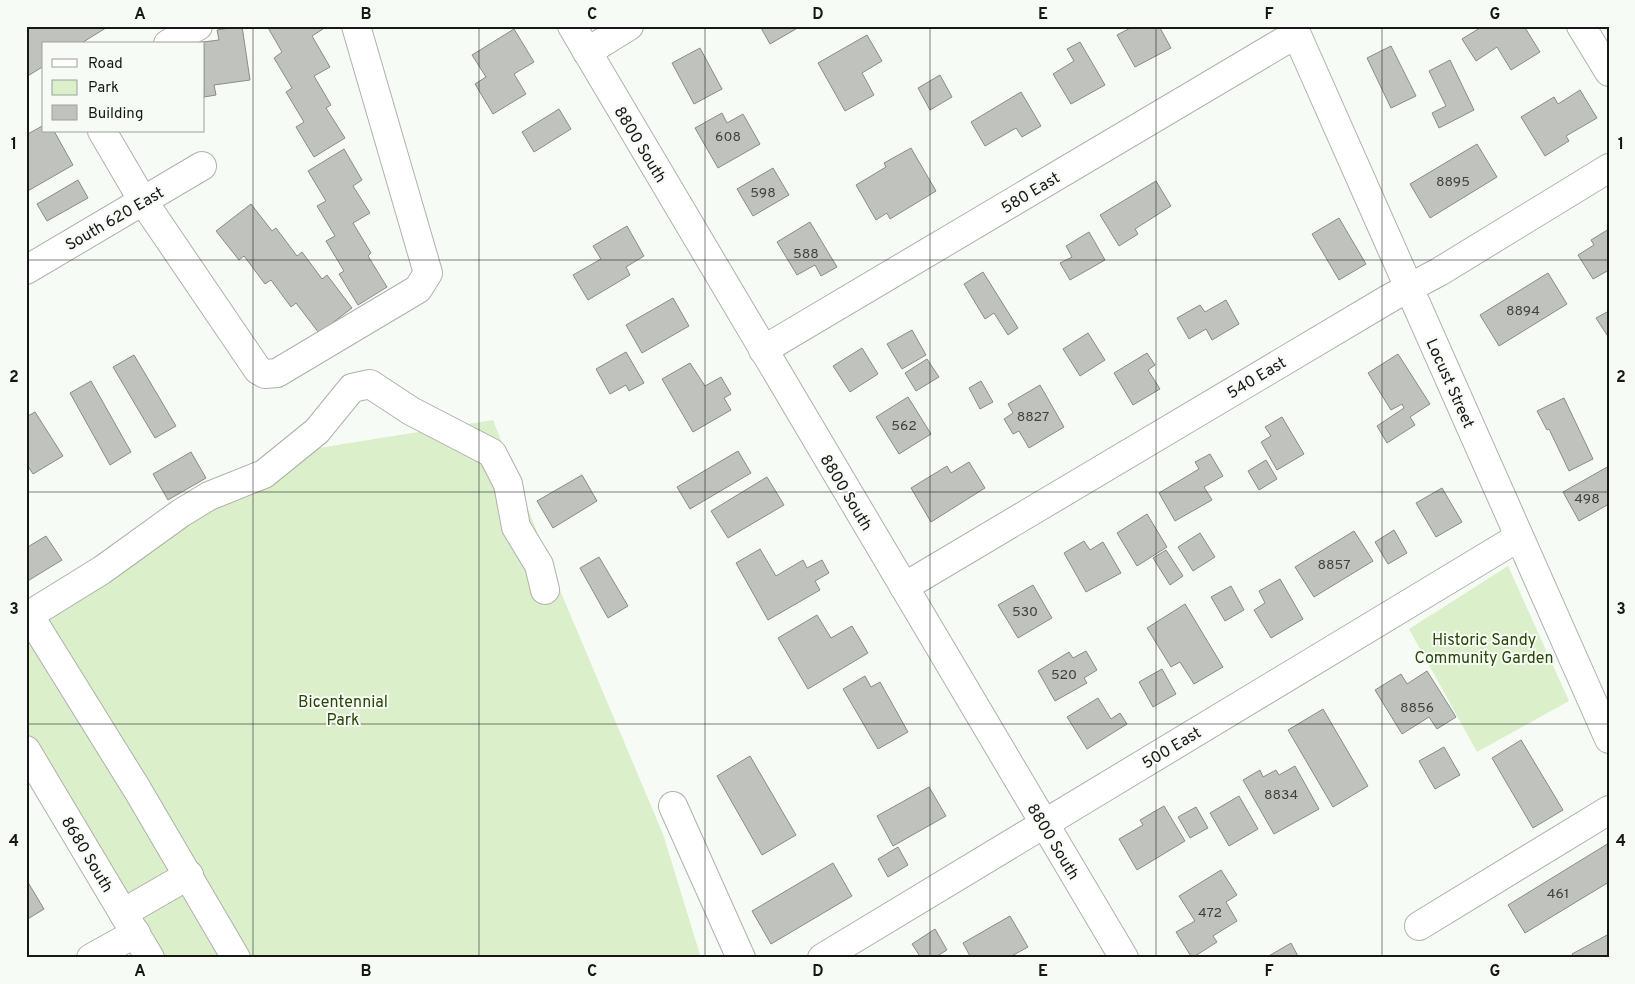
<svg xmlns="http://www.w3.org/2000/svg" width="1635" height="984" font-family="Overpass,sans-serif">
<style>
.green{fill:#dbefca}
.building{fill:#bfc2bd;stroke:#898c87}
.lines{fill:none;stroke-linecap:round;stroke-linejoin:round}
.minor-casing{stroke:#aeb1ac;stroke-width:30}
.minor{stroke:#fff;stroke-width:28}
.grid{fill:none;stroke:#171816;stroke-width:1;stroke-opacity:0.55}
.labels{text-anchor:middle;stroke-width:4;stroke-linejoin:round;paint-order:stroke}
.number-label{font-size:14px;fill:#414240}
.street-label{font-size:16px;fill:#171816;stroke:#f7fbf5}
.park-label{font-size:16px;fill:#2a4605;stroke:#f7fbf5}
.neatline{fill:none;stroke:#171816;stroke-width:2}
.grid-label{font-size:16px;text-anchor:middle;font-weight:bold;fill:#171816}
</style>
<rect width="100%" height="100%" fill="#f7fbf5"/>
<g class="green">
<path d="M493,420L562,595L663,834L701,958H136L26,772V608L300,451Z"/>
<path d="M1508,566L1569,701L1477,752L1409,629Z"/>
</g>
<g class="building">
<path d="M26,26H109L80,44H44V66L26,77Z"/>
<path d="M242,26L250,80L214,85L216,95L204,97V44L195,43L219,40L217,30Z"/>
<path d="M267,26H321L323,29L312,36L330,67L314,76L331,105L326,108L345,138L314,157L296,127L304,122L286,92L292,88L274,58L282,52Z"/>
<path d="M760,26H801L770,44Z"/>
<path d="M1134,26H1159L1171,48L1135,67L1117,35Z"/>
<path d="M1483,26H1524L1540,52L1511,70L1497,47L1476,61L1462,39Z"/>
<path d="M514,29L534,62L514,74L526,94L493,114L475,84L486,77L472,55Z"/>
<path d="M867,35L882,61L862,73L874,95L845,111L818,63Z"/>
<path d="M1080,42L1105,85L1071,104L1053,74L1074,61L1067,49Z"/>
<path d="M1391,46L1416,96L1391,108L1367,58Z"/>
<path d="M700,48L722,89L694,104L672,63Z"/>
<path d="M1450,60L1474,110L1439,128L1432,113L1446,106L1429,71Z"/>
<path d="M940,75L952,97L930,110L918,88Z"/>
<path d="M1580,90L1597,118L1566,136L1569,141L1545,156L1521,117L1554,97L1558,104Z"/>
<path d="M1021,92L1041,126L1022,137L1016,128L985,146L971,122Z"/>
<path d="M559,109L571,129L534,152L522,132Z"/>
<path d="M722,113L727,123L743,114L760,144L718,168L695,128Z"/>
<path d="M44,125V131H54L73,165L26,192V135Z"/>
<path d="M1477,144L1497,177L1430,218L1410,184Z"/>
<path d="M911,148L936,191L890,219L887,213L876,220L856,185L886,167L884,163Z"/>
<path d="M344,149L362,180L353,186L370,213L353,223L371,253L368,256L387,287L358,305L339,274L344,271L326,241L335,236L317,206L326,201L308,171Z"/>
<path d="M773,168L789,195L753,216L737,189Z"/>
<path d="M78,180L88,198L47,221L37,204Z"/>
<path d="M1156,181L1171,206L1135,229L1138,234L1119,246L1100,215Z"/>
<path d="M251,204L272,231L276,228L297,256L302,252L322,279L327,275L352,308L319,333L296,303L291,307L271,280L265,284L244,256L239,260L216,231Z"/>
<path d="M1339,218L1366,264L1339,280L1312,234Z"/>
<path d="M810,222L837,267L821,276L815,265L797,275L777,242Z"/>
<path d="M627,226L644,256L626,267L630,275L588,300L573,275L601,259L593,246Z"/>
<path d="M1609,229V270L1593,279L1578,255L1594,245L1591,240Z"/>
<path d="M1089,232L1105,260L1070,280L1060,263L1072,257L1066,246Z"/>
<path d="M983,272L1018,328L1008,335L994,313L985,319L964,284Z"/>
<path d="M1548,273L1567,304L1499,346L1480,315Z"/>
<path d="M673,298L689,326L642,353L626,325Z"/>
<path d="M1226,300L1239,324L1212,340L1206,329L1189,339L1177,318L1200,305L1205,312Z"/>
<path d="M1609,311V338L1596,318Z"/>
<path d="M912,330L926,355L902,369L887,344Z"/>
<path d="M1088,333L1105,360L1080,376L1063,349Z"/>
<path d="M862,348L878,374L850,392L833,366Z"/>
<path d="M626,352L644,383L629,391L626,385L610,394L596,369Z"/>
<path d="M1147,353L1155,365L1148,370L1160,389L1133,405L1114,373Z"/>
<path d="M1398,354L1430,404L1410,417L1415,425L1387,443L1377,426L1404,408L1402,404L1391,410L1368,373Z"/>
<path d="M134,355L176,426L155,438L113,367Z"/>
<path d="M927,359L939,377L916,391L905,373Z"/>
<path d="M690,363L705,386L721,377L731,394L724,398L731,410L693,432L662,379Z"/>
<path d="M91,381L131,452L110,465L70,393Z"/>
<path d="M981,381L993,402L980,409L969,388Z"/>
<path d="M1040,385L1064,427L1029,448L1019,431L1013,434L1004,419L1013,413L1008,404Z"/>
<path d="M908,397L931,434L899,454L876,417Z"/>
<path d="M1564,398L1593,459L1569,471L1549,429L1547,430L1537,411Z"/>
<path d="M35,412L63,456L33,474L26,463V417Z"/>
<path d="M1282,417L1304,454L1277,470L1261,442L1271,436L1265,427Z"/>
<path d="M738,451L751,473L690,509L677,487Z"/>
<path d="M191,452L206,478L168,500L153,474Z"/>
<path d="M1210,454L1223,476L1204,487L1212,500L1175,521L1159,493L1199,469L1195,462Z"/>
<path d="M1266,460L1277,479L1259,490L1248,471Z"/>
<path d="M969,462L985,488L931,522L911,488L947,466L951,473Z"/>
<path d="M1609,466V504L1579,521L1563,492Z"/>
<path d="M582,475L597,501L553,528L537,501Z"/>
<path d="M767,477L784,505L728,538L711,511Z"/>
<path d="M1442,488L1462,522L1436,537L1416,503Z"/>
<path d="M1147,514L1167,547L1137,566L1117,533Z"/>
<path d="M1394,530L1407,553L1388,564L1375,542Z"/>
<path d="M1354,531L1373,561L1314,597L1295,567Z"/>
<path d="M1200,533L1215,557L1193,571L1178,547Z"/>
<path d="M46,536L62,560L26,582V548Z"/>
<path d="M1084,541L1090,550L1103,542L1121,573L1086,592L1064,553Z"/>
<path d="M760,549L776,576L803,560L807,568L822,560L829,573L815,581L820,590L768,620L736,563Z"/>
<path d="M1166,550L1183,576L1170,585L1153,558Z"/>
<path d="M599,557L628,606L608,618L580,568Z"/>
<path d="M1280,579L1303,619L1271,638L1254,610L1265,603L1259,591Z"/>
<path d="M1033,585L1052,618L1018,638L998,605Z"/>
<path d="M1231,586L1244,610L1225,621L1211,597Z"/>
<path d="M1185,604L1223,667L1194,684L1180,662L1171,667L1147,628Z"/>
<path d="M817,615L831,638L852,626L868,653L808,689L778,638Z"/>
<path d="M1086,651L1097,670L1084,678L1087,683L1055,701L1038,671L1069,652L1073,658Z"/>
<path d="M1162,669L1176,694L1153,707L1139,682Z"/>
<path d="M1427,671L1456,717L1437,729L1429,717L1402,734L1375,690L1401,674L1407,684Z"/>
<path d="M865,676L871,687L880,682L908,732L878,749L843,689Z"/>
<path d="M1098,698L1111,719L1120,713L1127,724L1087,749L1067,717Z"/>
<path d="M1323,709L1368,786L1333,807L1288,730Z"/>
<path d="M1521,740L1563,810L1533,828L1492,758Z"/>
<path d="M1444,747L1460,775L1435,789L1419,761Z"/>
<path d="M750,756L796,835L762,855L717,776Z"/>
<path d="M1295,766L1319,809L1274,834L1243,780L1260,770L1263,777L1276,770L1279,775Z"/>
<path d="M929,787L946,816L893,846L877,816Z"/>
<path d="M1239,796L1258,829L1229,846L1210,813Z"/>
<path d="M1164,806L1185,841L1137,870L1119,839L1143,825L1140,820Z"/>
<path d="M1196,807L1208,828L1190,838L1178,817Z"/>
<path d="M1609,843V882L1525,933L1508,905Z"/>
<path d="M898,847L908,865L888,877L878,859Z"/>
<path d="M833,863L852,896L771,944L752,911Z"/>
<path d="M1221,870L1237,895L1226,902L1237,921L1213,936L1217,942L1192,958L1176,932L1195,921L1179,896Z"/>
<path d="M26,879L44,909L26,920Z"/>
<path d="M1010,916L1028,947L1008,958H971L963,943Z"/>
<path d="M935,929L947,950L934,958H921L912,944Z"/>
<path d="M1609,934V958H1574L1572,954Z"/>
<path d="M1291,943L1299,958H1267V957Z"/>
</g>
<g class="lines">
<defs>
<g id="minor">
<path d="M572,26L1124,958"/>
<path d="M1293,26L1609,739"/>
<path d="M1581,26L1609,72"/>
<path d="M168,44L198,26"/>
<path d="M587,52L629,26"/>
<path d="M102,131L143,201L258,370L265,374L277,373L418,289L428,273L356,26"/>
<path d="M26,270L202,166"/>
<path d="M763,350L1296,34"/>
<path d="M904,587L1390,298L1439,272L1609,168"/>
<path d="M29,615L137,789L236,958"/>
<path d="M26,617L102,570L181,513L209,496L264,474L317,431L352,388L370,384L411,411L492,453L508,484L516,527L539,565L545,590"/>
<path d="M26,750L150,958"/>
<path d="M673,806L741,958"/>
<path d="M123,913L189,875"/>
<path d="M1419,926L1609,810"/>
<path d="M91,958L136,933"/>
<path d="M822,958L1519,537"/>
</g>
</defs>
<use href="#minor" class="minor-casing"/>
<use href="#minor" class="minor"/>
</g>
<path class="grid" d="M253,26V958M479,26V958M705,26V958M930,26V958M1156,26V958M1382,26V958M26,260H1609M26,492H1609M26,724H1609"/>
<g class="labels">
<g class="number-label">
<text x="728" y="141">608</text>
<text x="1453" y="186">8895</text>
<text x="763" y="197">598</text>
<text x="806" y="258">588</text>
<text x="1523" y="315">8894</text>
<text x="1033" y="421">8827</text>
<text x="904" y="430">562</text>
<text x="1587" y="503">498</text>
<text x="1334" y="569">8857</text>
<text x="1025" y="616">530</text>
<text x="1064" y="679">520</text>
<text x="1417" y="712">8856</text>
<text x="1281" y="799">8834</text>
<text x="1558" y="898">461</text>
<text x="1210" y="917">472</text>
</g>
<g class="street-label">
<text transform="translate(641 144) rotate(59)" y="6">8800 South</text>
<text transform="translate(1030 192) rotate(-31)" y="6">580 East</text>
<text transform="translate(114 218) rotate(-30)" y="6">South 620 East</text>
<text transform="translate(1256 377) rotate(-31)" y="6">540 East</text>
<text transform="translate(1451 383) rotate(66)" y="6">Locust Street</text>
<text transform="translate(847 492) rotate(59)" y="6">8800 South</text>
<text transform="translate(1171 747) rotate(-31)" y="6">500 East</text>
<text transform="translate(1054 841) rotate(59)" y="6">8800 South</text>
<text transform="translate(88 854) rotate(59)" y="6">8680 South</text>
</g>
<g class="park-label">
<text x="1484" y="645">Historic Sandy<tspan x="1484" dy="18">Community Garden</tspan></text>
<text x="343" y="707">Bicentennial<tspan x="343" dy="18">Park</tspan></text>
</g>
</g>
<rect width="1635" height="984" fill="none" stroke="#f7fbf5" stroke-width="55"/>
<rect x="42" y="42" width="162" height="90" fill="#f7fbf5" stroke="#9da09c"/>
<rect x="52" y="59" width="25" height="8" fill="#ffffff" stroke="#9da09c"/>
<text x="88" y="68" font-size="15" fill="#171816">Road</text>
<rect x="52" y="80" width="25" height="15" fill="#dbefca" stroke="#9da09c"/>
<text x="88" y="92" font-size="15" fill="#171816">Park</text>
<rect x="52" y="105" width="25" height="15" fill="#bfc2bd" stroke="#9da09c"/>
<text x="88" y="118" font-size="15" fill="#171816">Building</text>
<rect x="28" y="28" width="1580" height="928" class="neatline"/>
<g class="grid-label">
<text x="140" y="19">A</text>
<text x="366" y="19">B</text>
<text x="592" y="19">C</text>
<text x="818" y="19">D</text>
<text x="1043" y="19">E</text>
<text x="1269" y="19">F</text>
<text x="1495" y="19">G</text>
<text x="14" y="149">1</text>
<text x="1621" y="149">1</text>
<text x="14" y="382">2</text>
<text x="1621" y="382">2</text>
<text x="14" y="614">3</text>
<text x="1621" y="614">3</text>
<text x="14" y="846">4</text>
<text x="1621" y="846">4</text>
<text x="140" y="976">A</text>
<text x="366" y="976">B</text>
<text x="592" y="976">C</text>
<text x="818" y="976">D</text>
<text x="1043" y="976">E</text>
<text x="1269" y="976">F</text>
<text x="1495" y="976">G</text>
</g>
</svg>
